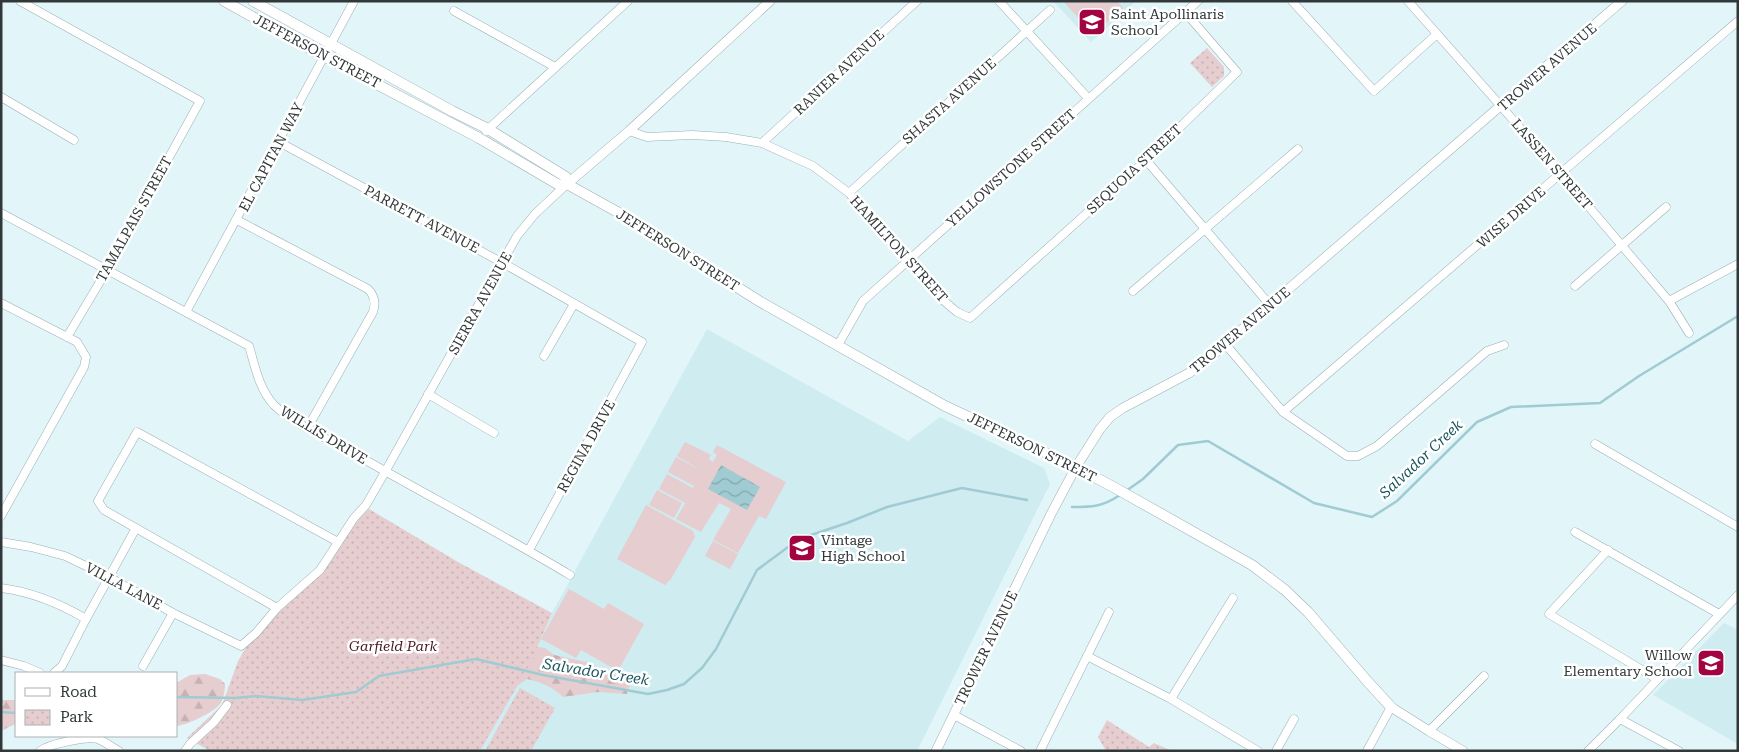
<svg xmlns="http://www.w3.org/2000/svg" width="1739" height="752" font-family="'Roboto Serif',serif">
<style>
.built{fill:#cfecf0}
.green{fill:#e6cdd0}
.forest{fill:url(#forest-firs)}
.park{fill:url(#park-dots)}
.water{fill:url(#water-waves)}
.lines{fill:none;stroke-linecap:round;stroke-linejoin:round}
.stream{stroke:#a0cbd2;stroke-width:2.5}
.minor-casing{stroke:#9baeb1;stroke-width:9}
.tertiary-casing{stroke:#9baeb1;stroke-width:10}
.secondary-casing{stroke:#9baeb1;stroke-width:11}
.minor{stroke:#fff;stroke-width:8}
.tertiary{stroke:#fff;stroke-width:9}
.secondary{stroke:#fff;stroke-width:10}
.labels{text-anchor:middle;stroke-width:5;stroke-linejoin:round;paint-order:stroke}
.poi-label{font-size:14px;fill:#303839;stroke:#fff;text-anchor:start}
.street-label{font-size:14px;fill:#303839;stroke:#fff}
.park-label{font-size:14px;font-style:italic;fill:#471621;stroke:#fff}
.water-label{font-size:15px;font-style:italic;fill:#1a555d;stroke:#fff}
</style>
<defs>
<pattern id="forest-firs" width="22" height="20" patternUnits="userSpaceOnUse" patternTransform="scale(1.25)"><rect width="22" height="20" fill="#e6cdd0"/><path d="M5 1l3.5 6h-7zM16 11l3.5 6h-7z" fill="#c6b1b3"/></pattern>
<pattern id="park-dots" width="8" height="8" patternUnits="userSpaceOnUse" patternTransform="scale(1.25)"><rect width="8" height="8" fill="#e6cdd0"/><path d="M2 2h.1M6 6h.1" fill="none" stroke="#c6b1b3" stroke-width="1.8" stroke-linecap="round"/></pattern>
<pattern id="water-waves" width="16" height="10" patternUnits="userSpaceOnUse" patternTransform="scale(1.25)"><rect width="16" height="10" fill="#a0cbd2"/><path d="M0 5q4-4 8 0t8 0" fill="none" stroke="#83a6ab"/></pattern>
</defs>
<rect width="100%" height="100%" fill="#e2f6fa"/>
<g class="built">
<path d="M1053,1H1136L1091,42Z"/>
<path d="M707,329L908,441L940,417L1044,468L1050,484L917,751H480L530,664L552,613Z"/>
<path d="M1724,623L1738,630V744L1653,695Z"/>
</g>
<g class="green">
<path d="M1063,1H1117L1123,8L1093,34Z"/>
<path d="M685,442L711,455L709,459L713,462L717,455L713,452L717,445L786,482L766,519L759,516L738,553L713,540L731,509L719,503L701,532L676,519L694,488L685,503L659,489L667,474L693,488L694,486L668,472L676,457L702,471L677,456Z"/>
<path d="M657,490L682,503L674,518L649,505Z"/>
<path d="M646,505L693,531L695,537L671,579L665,585L617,559Z"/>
<path d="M713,541L738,554L730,569L705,556Z"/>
<path d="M569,589L604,609L608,603L644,624L618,671L581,650L576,658L541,639Z"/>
</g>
<g class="forest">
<path d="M532,646L545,648L554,655L586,662L613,674L630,684L627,694L598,692L563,697C553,687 541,682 527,679L508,692Z"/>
<path d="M205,674L220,679L225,684C225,690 224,698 220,704C213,713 187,725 176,726V683L190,675Z"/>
<path d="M1,700H16V725H13L1,731Z"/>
</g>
<g class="park">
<path d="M1207,48L1224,67V76L1212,87L1190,63Z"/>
<path d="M369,509L458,562L552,613L530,664L480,751H210L187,738L222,705L238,661L250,641L296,594L353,523Z"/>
<path d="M520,688L555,708L531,751H485Z"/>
<path d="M1107,720L1149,747L1154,743L1172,751H1106L1098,737Z"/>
</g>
<path class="water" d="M721,465L760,487L747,510L708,489Z"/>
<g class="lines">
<g class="stream">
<path d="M1126,491L1143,479L1178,445L1208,441L1314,503L1372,517L1397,501L1477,422L1511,407L1600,403L1639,376L1738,316"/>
<path d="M1072,507C1092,507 1102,507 1120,495"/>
<path d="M176,697L236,698L256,696L302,700L356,692L379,676L476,659L543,675L648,694L667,690L684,684L702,668L716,649L757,570L799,539L847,523L887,507L962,488L1027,500"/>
<path d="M1,712L16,713"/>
</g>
<defs>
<g id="minor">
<path d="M20,1L200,101L107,270L67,337"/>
<path d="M999,1L1088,98"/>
<path d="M1292,1L1374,91L1437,34"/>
<path d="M1408,1L1561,174L1669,301L1689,333"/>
<path d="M454,11L555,67"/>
<path d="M1,97L74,140"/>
<path d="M486,131L628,1"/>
<path d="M629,131L647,137L692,135L726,137L762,143L813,166L849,193L938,296L957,312L970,318L1146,160L1237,72L1185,12"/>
<path d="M279,142L501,262L642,342L529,550"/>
<path d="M762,143L917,1"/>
<path d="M1146,160L1270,305"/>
<path d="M849,193L1050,10"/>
<path d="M1,213L249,346C255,366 259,389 274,405C292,423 332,441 355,454C426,495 500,533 570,575"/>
<path d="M237,220L368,289C375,296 376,303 373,312L308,427"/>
<path d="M1575,286L1666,207"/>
<path d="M1133,291L1298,149"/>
<path d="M1669,301L1738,264"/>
<path d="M1,303L77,342L86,357L84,367L1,516"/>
<path d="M186,312L354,1"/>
<path d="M838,345L863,301L1198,1"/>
<path d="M1226,345L1283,412L1347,456H1358L1377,446L1487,351L1504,345"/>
<path d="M544,356L574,304"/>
<path d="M428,394L494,433"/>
<path d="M1283,412L1738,21"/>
<path d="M1595,444L1738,527"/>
<path d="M1575,532L1719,614"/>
<path d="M1,542L31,547L65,556L109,577L173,613L241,646L256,633L277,608L320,570L354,518L366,505L385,472L517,236L535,214L567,184"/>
<path d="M1608,550L1549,614L1657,679"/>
<path d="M1,588C33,592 59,603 86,619"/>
<path d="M277,608L104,510L98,501L137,432L338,542"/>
<path d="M1087,656L1171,699L1258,751"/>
<path d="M1,660L24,666L40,673"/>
<path d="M143,666L173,613"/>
<path d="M54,673L62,666L86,619L136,528"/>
<path d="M1171,699L1233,598"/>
<path d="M954,715L1021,751"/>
<path d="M1620,719L1679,751"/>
<path d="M1429,731L1484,676"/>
<path d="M40,751C49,744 87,736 98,739C105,742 112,747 119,751"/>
<path d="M185,751L190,744L214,722L227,705"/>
<path d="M1040,751L1109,612"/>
<path d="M1276,751L1294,719"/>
<path d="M1367,751L1391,707"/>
<path d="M1588,751L1620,719L1738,595"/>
</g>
<g id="tertiary">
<path d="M567,184L629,131L770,1"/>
<path d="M1391,707L1429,731L1463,751"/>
<path d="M936,751L1051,514L1076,467L1100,429L1110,417L1123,408L1189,373L1207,360L1270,305L1622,1"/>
</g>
<g id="secondary">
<path d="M224,1L325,57L479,138L559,185L567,184L630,219L759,301L945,406L1076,467L1117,489L1252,565L1285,590L1308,612L1368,682L1391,707"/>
<path d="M253,1L452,111L488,129L566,177L567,184"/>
</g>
</defs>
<use href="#minor" class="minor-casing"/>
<use href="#tertiary" class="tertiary-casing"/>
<use href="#secondary" class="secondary-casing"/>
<use href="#minor" class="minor"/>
<use href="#tertiary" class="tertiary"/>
<use href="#secondary" class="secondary"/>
</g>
<defs>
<symbol id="school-square" viewBox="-11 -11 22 22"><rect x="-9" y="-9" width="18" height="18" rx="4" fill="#a10440" stroke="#fff"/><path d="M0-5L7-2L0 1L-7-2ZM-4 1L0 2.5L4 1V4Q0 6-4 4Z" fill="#fff"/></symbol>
</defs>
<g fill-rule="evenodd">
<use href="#school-square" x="1076" y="6" width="32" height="32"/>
<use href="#school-square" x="786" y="532" width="32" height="32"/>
<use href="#school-square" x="1695" y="647" width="32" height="32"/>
</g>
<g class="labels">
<g class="poi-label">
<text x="1111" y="19">Saint Apollinaris<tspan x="1111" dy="16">School</tspan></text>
<text x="821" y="545">Vintage<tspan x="821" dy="16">High School</tspan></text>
<text x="1692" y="660" text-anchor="end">Willow<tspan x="1692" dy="16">Elementary School</tspan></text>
</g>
<g class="street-label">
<text transform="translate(317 51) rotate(28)" y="5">JEFFERSON STREET</text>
<text transform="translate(1547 67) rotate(-41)" y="5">TROWER AVENUE</text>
<text transform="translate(839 72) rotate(-43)" y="5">RANIER AVENUE</text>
<text transform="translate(949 101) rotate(-42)" y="5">SHASTA AVENUE</text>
<text transform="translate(271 157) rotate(-62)" y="5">EL CAPITAN WAY</text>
<text transform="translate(1552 164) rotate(49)" y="5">LASSEN STREET</text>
<text transform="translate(1011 168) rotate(-42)" y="5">YELLOWSTONE STREET</text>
<text transform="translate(1134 169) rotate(-43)" y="5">SEQUOIA STREET</text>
<text transform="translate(1511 217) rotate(-41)" y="5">WISE DRIVE</text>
<text transform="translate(134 219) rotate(-61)" y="5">TAMALPAIS STREET</text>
<text transform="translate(422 219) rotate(28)" y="5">PARRETT AVENUE</text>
<text transform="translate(899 249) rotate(48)" y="5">HAMILTON STREET</text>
<text transform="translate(678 250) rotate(32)" y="5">JEFFERSON STREET</text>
<text transform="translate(480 303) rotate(-61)" y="5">SIERRA AVENUE</text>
<text transform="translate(1240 330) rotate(-40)" y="5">TROWER AVENUE</text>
<text transform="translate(324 435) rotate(31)" y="5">WILLIS DRIVE</text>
<text transform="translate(586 446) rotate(-61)" y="5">REGINA DRIVE</text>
<text transform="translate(1032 447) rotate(26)" y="5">JEFFERSON STREET</text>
<text transform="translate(124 586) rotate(28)" y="5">VILLA LANE</text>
<text transform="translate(986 648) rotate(-64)" y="5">TROWER AVENUE</text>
</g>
<g class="park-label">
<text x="393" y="651">Garfield Park</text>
</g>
<g class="water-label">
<text transform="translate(1421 459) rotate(-43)" y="5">Salvador Creek</text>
<text transform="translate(596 672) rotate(9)" y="5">Salvador Creek</text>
</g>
</g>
<rect width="1739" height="752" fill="none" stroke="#303839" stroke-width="5"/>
<rect x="15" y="672" width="162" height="65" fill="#ffffff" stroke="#acafb0"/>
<rect x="25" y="688" width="25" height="8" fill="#ffffff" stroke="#acafb0"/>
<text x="60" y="697" font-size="15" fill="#303839">Road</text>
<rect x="25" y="710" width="25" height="15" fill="url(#park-dots)" stroke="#acafb0"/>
<text x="60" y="722" font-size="15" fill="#303839">Park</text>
</svg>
